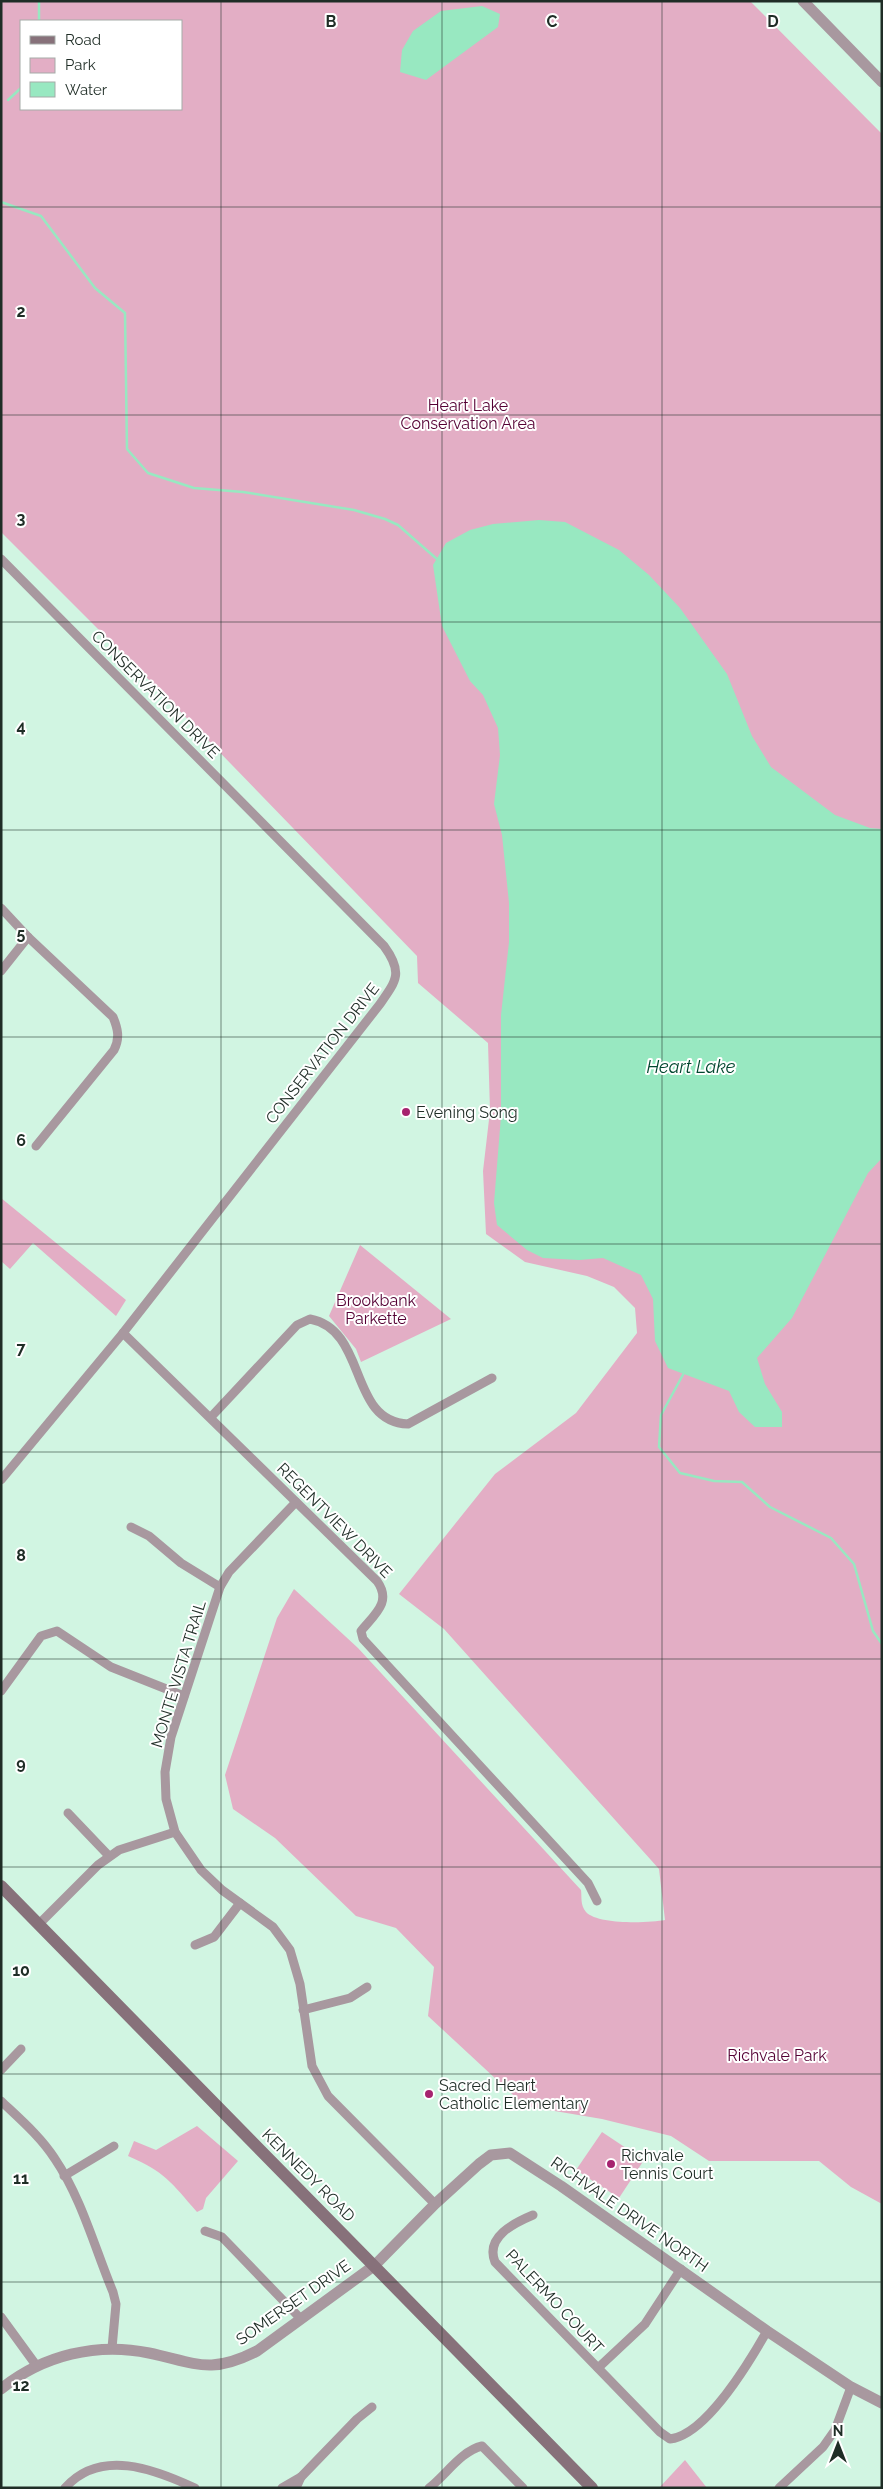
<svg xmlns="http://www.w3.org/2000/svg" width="883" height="2489" font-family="Raleway,sans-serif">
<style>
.green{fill:#e3aec5;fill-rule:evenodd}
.water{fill:#98e8c1}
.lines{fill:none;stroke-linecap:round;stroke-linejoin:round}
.stream{stroke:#98e8c1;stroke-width:2.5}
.minor{stroke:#a8989f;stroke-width:9}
.tertiary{stroke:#a8989f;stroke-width:11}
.secondary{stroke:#87717a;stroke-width:12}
.grid{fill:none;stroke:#1f2d26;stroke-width:1;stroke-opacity:0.55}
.poi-dot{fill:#a6236f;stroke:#fff;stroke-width:2}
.labels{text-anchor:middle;stroke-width:4;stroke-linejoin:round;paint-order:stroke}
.park-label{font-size:16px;fill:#550034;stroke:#fff}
.street-label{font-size:16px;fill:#1f2d26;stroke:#fff}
.poi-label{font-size:16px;fill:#1f2d26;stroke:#fff;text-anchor:start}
.water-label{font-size:18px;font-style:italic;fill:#02472f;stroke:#fff}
.grid-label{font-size:16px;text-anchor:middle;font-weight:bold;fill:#1f2d26;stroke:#fff;stroke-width:4;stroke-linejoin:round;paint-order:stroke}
</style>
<rect width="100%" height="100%" fill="#d1f5e2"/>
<g class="green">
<path d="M1,1H750L882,134V2204L851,2187L819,2161H709L671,2136L602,2119L525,2106L428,2016L434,1967L396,1928L356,1916L275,1838L233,1809L225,1775L277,1618L294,1589L358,1648L581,1890C582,1897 580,1905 586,1912C598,1925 649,1923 665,1920L659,1869L444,1629L399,1594L495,1474L576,1413L637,1333L635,1308L614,1287L587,1276L525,1262L486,1234L483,1171L490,1111L488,1043L418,983L417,956L170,701L1,532ZM21,21H181V109H21Z"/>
<path d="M1,1198L126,1300L116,1316L33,1243L10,1269L1,1261Z"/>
<path d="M360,1245L451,1319L361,1362L356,1349L329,1316Z"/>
<path d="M197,2126L238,2161L206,2198L203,2209L197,2212C171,2182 165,2172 128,2156L134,2141L156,2150Z"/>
<path d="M602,2132L644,2160L619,2198L576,2170Z"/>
<path d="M685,2460L707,2488H659Z"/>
</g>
<g class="water">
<path d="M482,6L500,14L498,27L426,80L400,72L402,50L413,31L441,11Z"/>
<path d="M539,520L565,522L619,550L649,575L680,608L727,674L752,736L771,767L835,815L870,828L882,829V1158L868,1173L792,1318L757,1358L765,1384L782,1412V1427H755L739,1412L729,1391L668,1368L655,1341L653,1299L641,1275L603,1258L579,1260L543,1258L527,1250L497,1225L494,1203L501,1116V1015L509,942V903L502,835L494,804L500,755L498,728L483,695L470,681L442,626L433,565L446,543L470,530L493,524Z"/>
</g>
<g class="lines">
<g class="stream">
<path d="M39,1V21"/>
<path d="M8,100L21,88"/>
<path d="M1,202L41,216L95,288L125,313L127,449L148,473L194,488L243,492L354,510L385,519L398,525L438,560"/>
<path d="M685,1371L661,1415L659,1447L680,1473L714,1481L742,1482L770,1507L831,1538L854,1564L873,1631L882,1644"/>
</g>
<g class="minor">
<path d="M1,559L384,946C403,972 397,980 380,1004L123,1333L1,1480"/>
<path d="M1,908L28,937L113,1017C118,1029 120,1038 114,1050L36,1146"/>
<path d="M1,971L28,937"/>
<path d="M123,1333L377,1581C392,1602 375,1614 361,1631L363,1639L588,1883L597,1901"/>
<path d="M211,1417L297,1325L310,1319C368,1330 348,1422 408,1424L492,1378"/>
<path d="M296,1502L229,1572L220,1587L171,1737L165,1772L166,1799L175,1832L201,1870L222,1890L273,1927L290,1950L300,1984L312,2066L328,2096L435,2204"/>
<path d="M131,1527L149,1536L181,1563L220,1587"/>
<path d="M1,1691L41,1636L57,1631L111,1667L184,1696"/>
<path d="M68,1813L109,1856"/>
<path d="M39,1924L98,1865L119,1850L175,1832"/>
<path d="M195,1945L214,1937L240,1903"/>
<path d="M303,2010L350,1998L367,1987"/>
<path d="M1,2070L21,2049"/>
<path d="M1,2101C20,2119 41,2137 55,2159C82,2199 95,2249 113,2292L116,2304L112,2348"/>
<path d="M64,2176L114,2146"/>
<path d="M533,2215C514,2223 485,2237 495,2262L660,2432L670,2439C706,2435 750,2361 767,2331"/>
<path d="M205,2231L222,2237L301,2319"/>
<path d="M1,2317L36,2365"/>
<path d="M598,2368L645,2324L681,2269"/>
<path d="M65,2488C100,2448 154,2469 195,2488"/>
<path d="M282,2488L301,2477"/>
<path d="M296,2488L301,2477L357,2419L372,2407"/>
<path d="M429,2488C446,2475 461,2451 482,2446L523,2488"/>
<path d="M779,2488L823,2447L835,2430L851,2387"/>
</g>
<g class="tertiary">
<path d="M803,1L882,82"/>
<path d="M1,2389C43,2355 97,2342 149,2353C196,2363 210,2375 257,2351L375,2265L435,2204L479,2164L491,2155L510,2153L561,2186L767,2331L851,2387L882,2403"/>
</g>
<path class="secondary" d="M1,1886L592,2488"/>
</g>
<path class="grid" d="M221,1V2488M442,1V2488M662,1V2488M1,207H882M1,415H882M1,622H882M1,830H882M1,1037H882M1,1244H882M1,1452H882M1,1659H882M1,1867H882M1,2074H882M1,2282H882"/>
<g class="poi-dot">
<circle cx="406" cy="1112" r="5"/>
<circle cx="429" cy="2094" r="5"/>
<circle cx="611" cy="2164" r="5"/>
</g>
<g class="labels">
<g class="park-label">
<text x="468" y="411">Heart Lake<tspan x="468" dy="18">Conservation Area</tspan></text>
<text x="376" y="1306">Brookbank<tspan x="376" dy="18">Parkette</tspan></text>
<text x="777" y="2061">Richvale Park</text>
</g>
<g class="street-label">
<text transform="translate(156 694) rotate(45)" y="6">CONSERVATION DRIVE</text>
<text transform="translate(322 1053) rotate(-52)" y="6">CONSERVATION DRIVE</text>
<text transform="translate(335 1520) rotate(45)" y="6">REGENTVIEW DRIVE</text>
<text transform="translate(178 1674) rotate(-73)" y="6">MONTE VISTA TRAIL</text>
<text transform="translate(309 2175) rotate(45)" y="6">KENNEDY ROAD</text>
<text transform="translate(630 2214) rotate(35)" y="6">RICHVALE DRIVE NORTH</text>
<text transform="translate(555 2301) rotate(47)" y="6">PALERMO COURT</text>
<text transform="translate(293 2302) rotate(-35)" y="6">SOMERSET DRIVE</text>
</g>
<g class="poi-label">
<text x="416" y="1118">Evening Song</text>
<text x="439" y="2091">Sacred Heart<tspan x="439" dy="18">Catholic Elementary</tspan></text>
<text x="621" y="2161">Richvale<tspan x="621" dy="18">Tennis Court</tspan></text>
</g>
<g class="water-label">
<text x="691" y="1073">Heart Lake</text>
</g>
</g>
<g class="grid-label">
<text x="331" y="27">B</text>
<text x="552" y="27">C</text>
<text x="773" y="27">D</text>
<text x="21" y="317">2</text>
<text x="21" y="524">3</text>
<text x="21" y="732">4</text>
<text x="21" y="939">5</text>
<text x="21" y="1146">6</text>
<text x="21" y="1354">7</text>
<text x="21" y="1561">8</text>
<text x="21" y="1769">9</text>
<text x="21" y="1976">10</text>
<text x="21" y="2184">11</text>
<text x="21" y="2391">12</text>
</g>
<rect width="883" height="2489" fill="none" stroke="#1f2d26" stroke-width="5"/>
<rect x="20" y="20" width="162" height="90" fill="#ffffff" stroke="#a5aba8"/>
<rect x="30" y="36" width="25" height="8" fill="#87717a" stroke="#a5aba8"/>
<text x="65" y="45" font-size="15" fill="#1f2d26">Road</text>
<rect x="30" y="58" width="25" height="15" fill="#e3aec5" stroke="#a5aba8"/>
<text x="65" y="70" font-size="15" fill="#1f2d26">Park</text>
<rect x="30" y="82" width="25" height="15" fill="#98e8c1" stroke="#a5aba8"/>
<text x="65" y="95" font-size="15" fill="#1f2d26">Water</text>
<g transform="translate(838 2444)" stroke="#ffffff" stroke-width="4" paint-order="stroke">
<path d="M0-4L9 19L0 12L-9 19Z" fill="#1f2d26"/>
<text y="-8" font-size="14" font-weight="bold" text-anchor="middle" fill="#1f2d26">N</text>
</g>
</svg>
